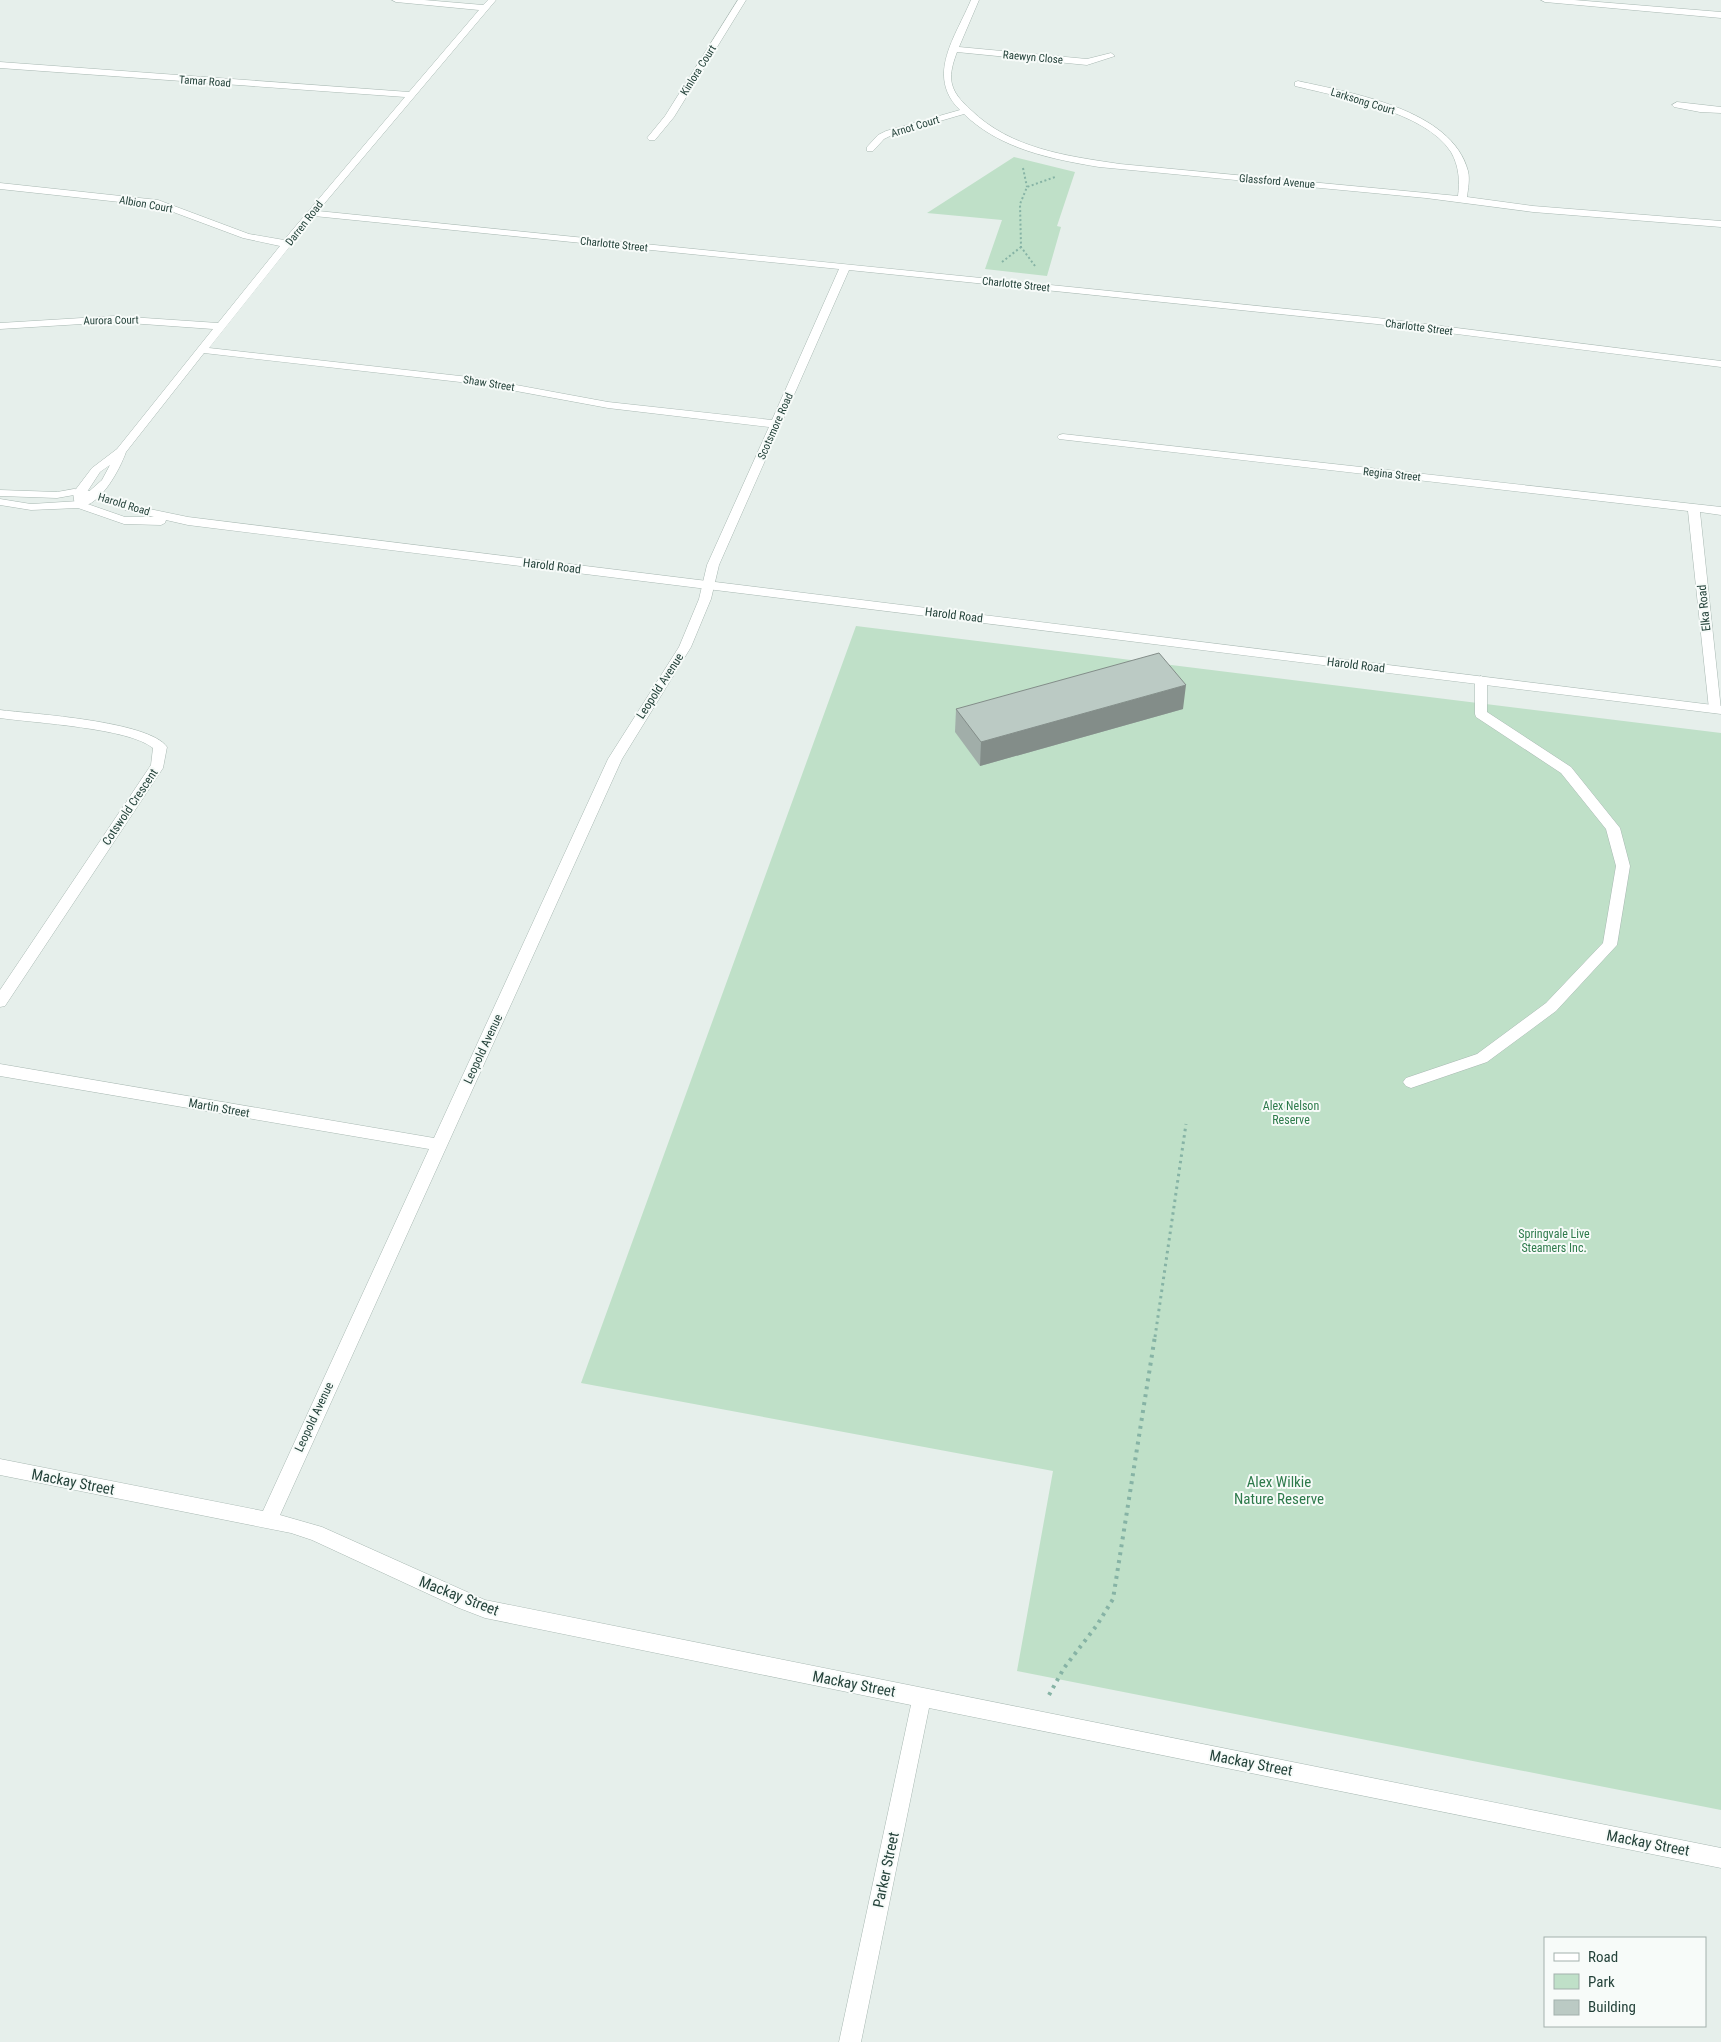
<svg xmlns="http://www.w3.org/2000/svg" width="1721" height="2042" font-family="'Roboto Condensed',sans-serif">
<style>
.green{fill:#bfe0c8}
.lines{fill:none;stroke-linecap:round;stroke-linejoin:round}
.service-casing{stroke:#a8b8b2;stroke-width:1}
.minor-casing{stroke:#a8b8b2;stroke-width:1}
.tertiary-casing{stroke:#a8b8b2;stroke-width:1}
.path-far2{stroke:#86b3a5;stroke-width:2;stroke-dasharray:2 2.5;stroke-linecap:butt}
.path-far1{stroke:#86b3a5;stroke-width:3;stroke-dasharray:2.5 4;stroke-linecap:butt}
.path{stroke:#86b3a5;stroke-width:4;stroke-dasharray:3 5;stroke-linecap:butt}
.service{fill:#fff;fill-rule:evenodd}
.minor{fill:#fff;fill-rule:evenodd}
.tertiary{fill:#fff;fill-rule:evenodd}
.wall{fill:#a1aea9}
.shaded-wall{fill:#838d89}
.building{fill:#bbcac4;stroke:#838d89}
.labels{text-anchor:middle;stroke-width:4;stroke-linejoin:round;paint-order:stroke}
.far-street-label{font-size:11px;fill:#24423a;stroke:#f7fbf9}
.street-label{font-size:12px;fill:#24423a;stroke:#f7fbf9}
.park-label{font-size:12px;fill:#2d7a4b;stroke:#f7fbf9}
.near-street-label{font-size:15px;fill:#24423a;stroke:#f7fbf9}
.near-park-label{font-size:15px;fill:#2d7a4b;stroke:#f7fbf9}
</style>
<rect width="100%" height="100%" fill="#e6efeb"/>
<g class="green">
<path d="M1014,157L1075,172L1057,226L1061,227L1047,276L985,269L1002,220L927,213Z"/>
<path d="M856,626L1721,733V1810L1017,1671L1053,1471L581,1383Z"/>
</g>
<g class="lines">
<defs>
<path id="service" d="M1481,676L1487,680V712L1571,767L1620,828L1630,866L1617,945L1556,1011L1487,1062L1411,1088L1406,1086L1403,1082L1406,1078L1477,1054L1546,1003L1603,943L1616,866L1606,829L1561,773L1476,717L1475,714V680Z"/>
<g id="minor">
<path d="M392,0H424L483,5L488,0H496L318,211L1377,318L1721,361V367L1377,324L849,270L719,565L711,599L691,647L622,759L280,1515L322,1527L485,1600L1721,1848V1868L929,1708L861,2042H839L911,1705L485,1618L459,1608L312,1540L291,1533L0,1475V1459L263,1511L429,1149L0,1076V1064L434,1138L608,759L679,647L699,599L707,565L769,427L608,408L478,384L204,353L126,452C120,469 98,512 75,506L73,493L92,468L117,449L213,329L115,322L0,329V323L115,316L218,323L280,246L243,238L157,206L0,189V183L158,200L249,234L284,240L405,97L0,68V62L409,92L479,10L396,2ZM314,216L839,269L772,420L608,402L478,378L209,348ZM110,465L102,480L85,495L100,472Z"/>
<path d="M738,0H746L674,117L655,140H649L647,138L665,116Z"/>
<path d="M971,0H979L959,47L1087,59L1111,53L1115,56L1087,65L957,52C954,60 951,69 951,78C952,92 961,101 971,110C1011,149 1067,156 1120,164L1458,196C1460,181 1459,166 1451,152C1425,111 1339,97 1295,86V82L1298,81C1351,93 1452,109 1468,171C1470,179 1468,189 1467,197L1533,206L1721,221V227L1533,212L1426,198L1099,167C1051,159 1000,149 964,114L892,135L884,139L873,151H867V147L878,135L886,131L960,110C925,76 956,36 971,0Z"/>
<path d="M1677,102L1721,107V113L1700,112L1674,107L1672,105Z"/>
<path d="M1063,434L1721,507V515L1700,512L1721,710L1715,713L1709,709L1688,511L1059,439L1057,437L1059,435Z"/>
<path d="M0,710C33,714 149,721 167,747L163,768L5,1006L0,1007V990L151,765L153,748C129,728 35,723 0,718Z"/>
</g>
<g id="tertiary">
<path d="M1541,0H1574L1721,12V18L1545,2Z"/>
<path d="M74,489L98,492L135,506L188,517L1721,706V714L188,525L166,520L165,523L161,525L124,524L78,508L31,510L0,505V499L31,504L79,501L125,517H154L128,511L92,497L74,495L57,498L0,496V490L57,492Z"/>
</g>
</defs>
<use href="#service" class="service-casing"/>
<use href="#minor" class="minor-casing"/>
<use href="#tertiary" class="tertiary-casing"/>
<g class="path-far2">
<path d="M1023,168L1027,187"/>
<path d="M1002,262L1021,247"/>
<path d="M1035,266L1021,247L1020,204L1027,187L1055,177"/>
</g>
<path class="path-far1" d="M1155,1337L1186,1124"/>
<path class="path" d="M1049,1695L1064,1668L1097,1625L1113,1599L1155,1336"/>
<use href="#service" class="service"/>
<use href="#minor" class="minor"/>
<use href="#tertiary" class="tertiary"/>
</g>
<path class="wall" d="M956,709H1183L980,766L955,732Z"/>
<path class="shaded-wall" d="M1186,685L1183,709L980,766L981,742Z"/>
<path class="building" d="M1159,653L1186,685L981,742L956,709Z"/>
<g class="labels">
<g class="far-street-label">
<text transform="translate(1033 57) rotate(5)" y="4">Raewyn Close</text>
<text transform="translate(698 70) rotate(-58)" y="4">Kinlora Court</text>
<text transform="translate(205 81) rotate(4)" y="4">Tamar Road</text>
<text transform="translate(1363 101) rotate(17)" y="4">Larksong Court</text>
<text transform="translate(915 126) rotate(-17)" y="4">Arnot Court</text>
<text transform="translate(1277 181) rotate(5)" y="4">Glassford Avenue</text>
<text transform="translate(146 204) rotate(10)" y="4">Albion Court</text>
<text transform="translate(304 223) rotate(-52)" y="4">Darren Road</text>
<text transform="translate(614 244) rotate(6)" y="4">Charlotte Street</text>
<text transform="translate(1016 284) rotate(6)" y="4">Charlotte Street</text>
<text transform="translate(111 320) rotate(-1)" y="4">Aurora Court</text>
<text transform="translate(1419 327) rotate(7)" y="4">Charlotte Street</text>
<text transform="translate(489 383) rotate(9)" y="4">Shaw Street</text>
<text transform="translate(775 426) rotate(-66)" y="4">Scotsmore Road</text>
<text transform="translate(1392 474) rotate(6)" y="4">Regina Street</text>
<text transform="translate(124 504) rotate(17)" y="4">Harold Road</text>
</g>
<g class="street-label">
<text transform="translate(552 566) rotate(7)" y="4">Harold Road</text>
<text transform="translate(1704 608) rotate(-96)" y="4">Elka Road</text>
<text transform="translate(954 615) rotate(7)" y="4">Harold Road</text>
<text transform="translate(1356 665) rotate(7)" y="4">Harold Road</text>
<text transform="translate(660 686) rotate(-57)" y="4">Leopold Avenue</text>
<text transform="translate(130 807) rotate(-56)" y="4">Cotswold Crescent</text>
<text transform="translate(483 1049) rotate(-65)" y="4">Leopold Avenue</text>
<text transform="translate(219 1108) rotate(10)" y="4">Martin Street</text>
<text transform="translate(314 1417) rotate(-65)" y="4">Leopold Avenue</text>
</g>
<g class="park-label">
<text x="1291" y="1110">Alex Nelson<tspan x="1291" dy="14">Reserve</tspan></text>
<text x="1554" y="1238">Springvale Live<tspan x="1554" dy="14">Steamers Inc.</tspan></text>
</g>
<g class="near-street-label">
<text transform="translate(73 1482) rotate(11)" y="5">Mackay Street</text>
<text transform="translate(459 1596) rotate(21)" y="5">Mackay Street</text>
<text transform="translate(854 1684) rotate(11)" y="5">Mackay Street</text>
<text transform="translate(1251 1763) rotate(11)" y="5">Mackay Street</text>
<text transform="translate(1648 1843) rotate(11)" y="5">Mackay Street</text>
<text transform="translate(886 1870) rotate(-78)" y="5">Parker Street</text>
</g>
<g class="near-park-label">
<text x="1279" y="1487">Alex Wilkie<tspan x="1279" dy="17">Nature Reserve</tspan></text>
</g>
</g>
<rect x="1544" y="1937" width="162" height="90" fill="#f7fbf9" stroke="#a3b1ad"/>
<rect x="1554" y="1953" width="25" height="8" fill="#ffffff" stroke="#a3b1ad"/>
<text x="1588" y="1962" font-size="15" fill="#24423a">Road</text>
<rect x="1554" y="1974" width="25" height="15" fill="#bfe0c8" stroke="#a3b1ad"/>
<text x="1588" y="1987" font-size="15" fill="#24423a">Park</text>
<rect x="1554" y="2000" width="25" height="15" fill="#bbcac4" stroke="#a3b1ad"/>
<text x="1588" y="2012" font-size="15" fill="#24423a">Building</text>
</svg>
